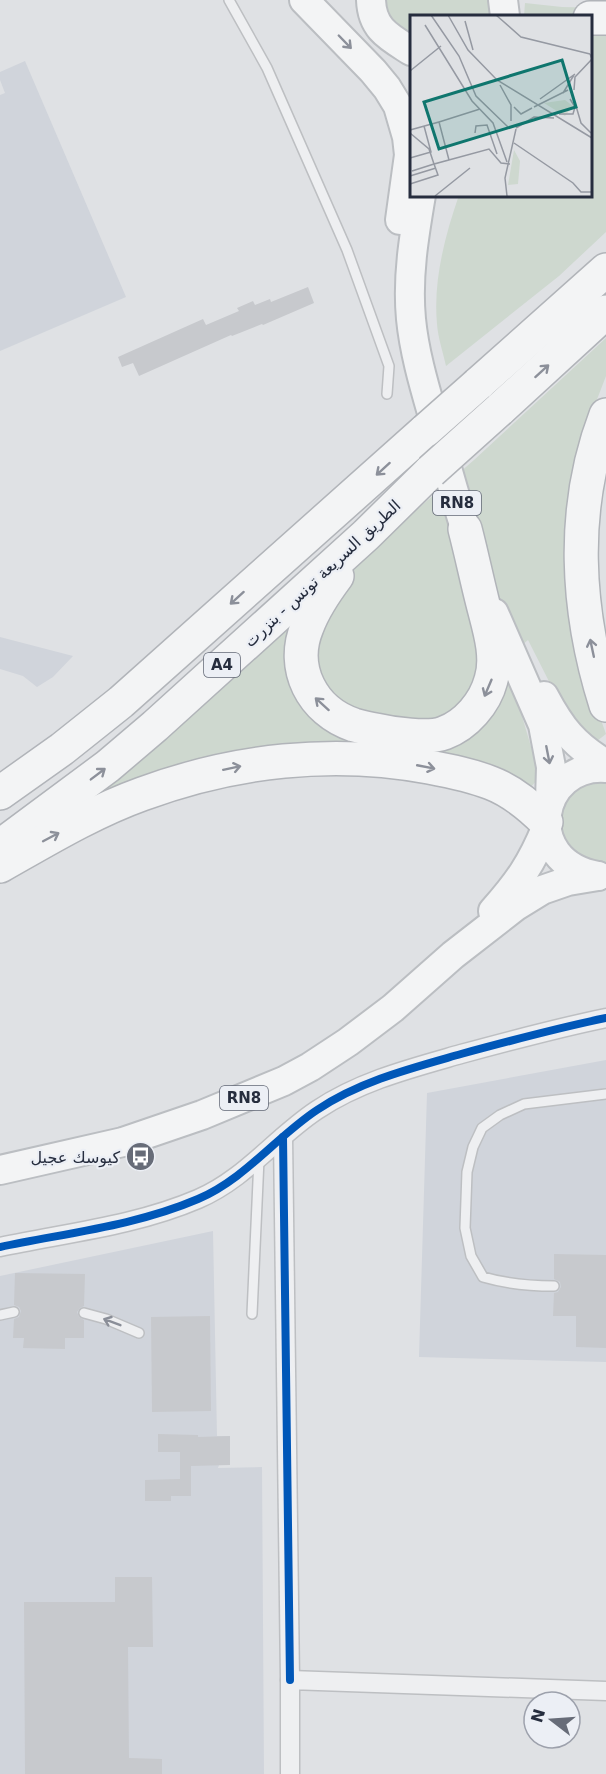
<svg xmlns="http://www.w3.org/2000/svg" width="606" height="1774" font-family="'DejaVu Sans','Noto Sans Arabic',sans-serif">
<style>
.built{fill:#d0d4db}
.green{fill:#ced8cf}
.building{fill:#c7c9cd}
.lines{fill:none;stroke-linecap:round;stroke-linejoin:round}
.service-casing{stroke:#bdbfc2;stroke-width:12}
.minor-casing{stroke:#bdbfc2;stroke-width:21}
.primary-casing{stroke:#bbbec2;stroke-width:32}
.motorway-casing{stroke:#b1b4b9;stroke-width:36}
.service{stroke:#eeeff1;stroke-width:9}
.minor{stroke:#eeeff1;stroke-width:18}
.primary{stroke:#f3f4f5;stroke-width:28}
.motorway{stroke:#f3f4f5;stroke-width:33}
.motorway-bridge-casing{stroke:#b1b4b9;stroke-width:36;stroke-linecap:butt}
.motorway-bridge{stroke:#f3f4f5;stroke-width:33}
.cycleway-casing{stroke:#eceff5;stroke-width:11}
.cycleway{stroke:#0057b8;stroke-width:8}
.oneway{stroke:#8c909a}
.oneway2{stroke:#8a8e98}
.labels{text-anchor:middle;stroke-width:4.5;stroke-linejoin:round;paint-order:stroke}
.shield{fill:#eceff5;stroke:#616775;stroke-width:1.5}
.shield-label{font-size:15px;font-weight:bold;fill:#262d3e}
.street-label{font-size:16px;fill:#262d3e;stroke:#eceff5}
.poi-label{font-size:16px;fill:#262d3e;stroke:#eceff5;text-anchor:end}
.inset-road{fill:none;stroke:#9599a2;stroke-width:1.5}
.view{fill:#0f766e;fill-opacity:0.15;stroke:#0f766e;stroke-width:3}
.inset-edge{fill:none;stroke:#262d3e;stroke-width:3}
</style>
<rect width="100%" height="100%" fill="#dfe1e4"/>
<g class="built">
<path d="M25,61L126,297L0,351V95L5,93L0,80V72Z"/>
<path d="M0,637L73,656L53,677L37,687L23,676L0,669Z"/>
<path d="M606,1060V1362L419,1357L427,1093Z"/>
<path d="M213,1231L217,1436H230V1465H219L218,1468L262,1467L264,1774H0V1276Z"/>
</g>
<g class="green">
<path d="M383,0H489L491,16H411V36L389,22Z"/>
<path d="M525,3L562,7L606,8L562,16H524Z"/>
<path d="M590,28L606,29V232L559,276L446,366C443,352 438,338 437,324C433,280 445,236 459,195H590Z"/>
<path d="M606,338V376L586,428L588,684L606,734L597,741L562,707L528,640L505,659L540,777L529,789L369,753L60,819L474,460Z"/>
<path d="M606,781V863L595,864L582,860L563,840L559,813L565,800L585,783Z"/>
</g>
<g class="building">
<path d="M308,287L314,303L263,325L262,324L232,336L231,335L139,376L133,363L122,367L118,357L203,319L206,325L239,311L237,308L253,301L255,305L270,299L271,302Z"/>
<path d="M554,1254L606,1255V1348L576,1347V1316H553L554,1293L558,1292L561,1287L560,1282L554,1279Z"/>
<path d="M15,1273L85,1274L84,1306L80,1308L77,1312L79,1317L84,1320V1338H65V1349L23,1348L24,1338H13L14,1319L19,1317L21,1311L19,1307L14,1305Z"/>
<path d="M210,1316L211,1411L152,1412L151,1317Z"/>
<path d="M158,1434L198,1435V1437L230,1436V1465L191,1466V1496H171V1501H145V1480L180,1479V1452H158Z"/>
<path d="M115,1577H152L153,1647H128L129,1758L162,1759V1774H25L24,1602H115Z"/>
</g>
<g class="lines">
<defs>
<g id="service">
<path d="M229,0L267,68L347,250L389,366L387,394"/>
<path d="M554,1286C529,1286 507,1284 483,1277L471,1256L465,1228L467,1172L473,1147L482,1128L500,1115L524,1104L606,1094"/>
<path d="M84,1313L106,1319L139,1333"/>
<path d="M252,1314L259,1159"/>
<path d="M0,1315L14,1312"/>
</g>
<g id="minor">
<path d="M283,1137L290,1680"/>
<path d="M0,1247C66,1233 135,1226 198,1199C245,1179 276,1137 317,1110C360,1081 412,1068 461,1054C509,1041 557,1028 606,1018"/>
<path d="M290,1774V1680L606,1691"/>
</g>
<g id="primary">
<path d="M304,0L373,71L387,88L398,106L407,137L409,155L400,220"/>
<path d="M371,0C372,29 389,37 411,51"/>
<path d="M503,0L505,16"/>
<path d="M421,195C414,236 407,277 411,319C414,350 423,382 432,413C444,459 457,504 472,550"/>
<path d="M494,613L543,725L551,767L550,801"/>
<path d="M544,696C561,728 574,745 606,764"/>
<path d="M598,876C519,862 538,763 606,768"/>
<path d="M493,911C518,883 532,863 546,828"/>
<path d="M0,1170L123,1142L202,1115L284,1081L310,1067L348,1042L393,1008L453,955L516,906L542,890L568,881L598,876"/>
</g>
<g id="motorway">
<path d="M590,18H606"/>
<path d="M478,384L606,270"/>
<path d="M499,410L606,312"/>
<path d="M606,415C570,509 576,610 606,705"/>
<path d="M337,576C325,592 314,608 307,627C290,668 312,711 354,725C361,727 369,729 376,730C393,734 429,739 444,733C466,725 485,703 491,680C499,655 488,625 482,600C476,576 471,552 465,529"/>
<path d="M0,793L62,749L121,702L426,430"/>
<path d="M7,841L108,766L155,726L366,535L431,471"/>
<path d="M0,866C46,840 92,812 142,794C234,760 333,749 429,767C450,771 471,775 491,783C512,791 530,806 546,822"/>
</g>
</defs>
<use href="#service" class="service-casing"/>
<use href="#minor" class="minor-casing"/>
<use href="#primary" class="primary-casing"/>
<use href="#motorway" class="motorway-casing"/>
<use href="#service" class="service"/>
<use href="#minor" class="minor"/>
<use href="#primary" class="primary"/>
<use href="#motorway" class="motorway"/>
<defs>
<g id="motorway-bridge">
<path d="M426,430L478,384"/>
<path d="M431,471L499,410"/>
</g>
</defs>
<use href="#motorway-bridge" class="motorway-bridge-casing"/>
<use href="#motorway-bridge" class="motorway-bridge"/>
<defs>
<g id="cycleway">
<path d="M283,1137L290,1680"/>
<path d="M0,1247C66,1233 135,1226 198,1199C245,1179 276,1137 317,1110C360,1081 412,1068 461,1054C509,1041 557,1028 606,1018"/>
</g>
</defs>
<use href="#cycleway" class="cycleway-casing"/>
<use href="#cycleway" class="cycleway"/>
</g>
<defs><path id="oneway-shaft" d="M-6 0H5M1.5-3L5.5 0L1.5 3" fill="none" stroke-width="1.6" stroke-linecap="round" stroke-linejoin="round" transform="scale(1.5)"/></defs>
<g class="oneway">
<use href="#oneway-shaft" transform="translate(345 42) rotate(46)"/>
<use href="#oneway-shaft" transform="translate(542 371) rotate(-42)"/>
<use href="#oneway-shaft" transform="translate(383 469) rotate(138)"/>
<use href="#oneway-shaft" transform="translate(237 598) rotate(138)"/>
<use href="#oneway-shaft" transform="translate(592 648) rotate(-102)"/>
<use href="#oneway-shaft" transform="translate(488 688) rotate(113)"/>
<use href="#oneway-shaft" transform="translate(322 704) rotate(-138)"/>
<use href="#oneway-shaft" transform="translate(548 755) rotate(79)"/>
<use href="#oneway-shaft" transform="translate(426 767) rotate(11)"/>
<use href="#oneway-shaft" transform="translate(232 768) rotate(-12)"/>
<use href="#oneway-shaft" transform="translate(98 774) rotate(-37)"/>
<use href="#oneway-shaft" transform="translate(51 837) rotate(-28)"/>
</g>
<use class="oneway2" href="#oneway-shaft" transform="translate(112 1322) rotate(-159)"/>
<defs>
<symbol id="bus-disc" viewBox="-11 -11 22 22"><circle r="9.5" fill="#676c78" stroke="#eceff5"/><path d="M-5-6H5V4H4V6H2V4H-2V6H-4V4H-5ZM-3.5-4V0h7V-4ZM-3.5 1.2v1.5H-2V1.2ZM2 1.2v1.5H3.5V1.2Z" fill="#fff"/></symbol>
</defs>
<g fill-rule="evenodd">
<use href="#bus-disc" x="124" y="1140" width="33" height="33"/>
</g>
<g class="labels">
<g class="shield">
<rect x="433" y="491" width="48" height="24" rx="4.5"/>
<rect x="204" y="653" width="36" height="24" rx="4.5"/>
<rect x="220" y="1086" width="48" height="24" rx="4.5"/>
</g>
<g class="shield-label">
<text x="457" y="508">RN8</text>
<text x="222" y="670">A4</text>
<text x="244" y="1103">RN8</text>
</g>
<g class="street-label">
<text transform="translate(322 573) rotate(-43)" y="6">الطريق السريعة تونس - بنزرت</text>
</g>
<g class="poi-label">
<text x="120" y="1163">كيوسك عجيل</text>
</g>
</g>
<g transform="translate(410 15)">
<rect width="182" height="182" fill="#dfe1e4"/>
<path d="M155,85L163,91L155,101L134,88ZM104,135L110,146L108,169L98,170Z" fill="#ced8cf"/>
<path class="inset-road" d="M21,0L49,41L66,81L98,112M38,0L58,35L87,65L182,123M86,0L111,22L180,39M55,6L63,35M15,10L62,86L83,108L97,147M0,56L31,31M90,70L101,90V106M164,75L165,62L182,44L180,39M153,78L164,60M130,84L165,59M166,91L171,108L181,118M104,92L111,99L122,93M124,92L158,75M149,99H163L165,92L160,84M29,107L70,94M106,113L124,102L144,103M0,115L29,107L39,145M0,118L19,134L24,149L79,134L91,148L100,149M65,118L66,111L77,110L87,139M104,128L163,168L171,177H182M0,143L21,137L14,111M0,161L26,153M0,169L28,160L24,149L2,156M25,181L60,153M97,181L95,163L106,114"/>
<path class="view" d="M152,45L166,92L29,134L14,87Z"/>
<rect width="182" height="182" class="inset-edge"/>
</g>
<g transform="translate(552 1720) rotate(287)"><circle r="28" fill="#eceff5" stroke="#9da1ac" stroke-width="1.5"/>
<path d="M0-4.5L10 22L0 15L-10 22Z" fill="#676c78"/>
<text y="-9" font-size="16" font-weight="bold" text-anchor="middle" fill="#262d3e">N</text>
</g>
</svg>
